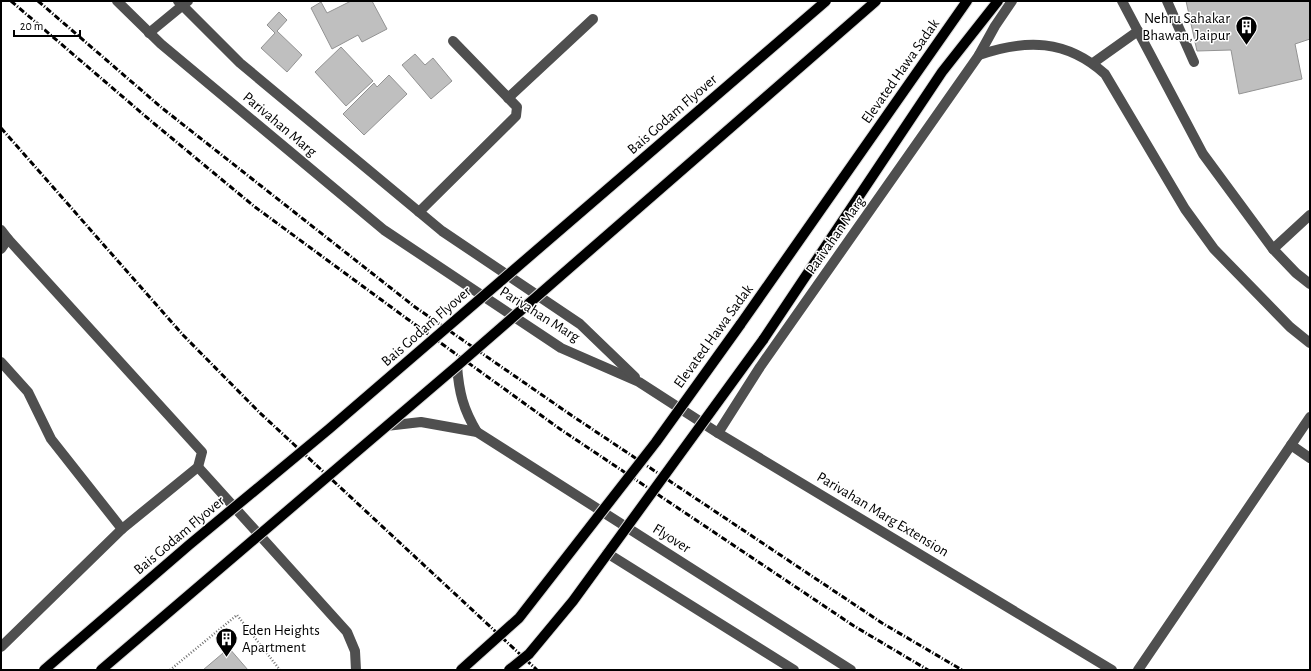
<svg xmlns="http://www.w3.org/2000/svg" width="1311" height="671" font-family="'Alegreya Sans',sans-serif">
<style>
.building{fill:#bfbfbf;stroke:#939393}
.lines{fill:none;stroke-linecap:round;stroke-linejoin:round}
.major-casing{stroke:#dbdbdb;stroke-width:12}
.path{stroke:#717171;stroke-width:2.5;stroke-dasharray:1 2;stroke-linecap:butt}
.minor{stroke:#4f4f4f;stroke-width:10}
.major{stroke:#000;stroke-width:10}
.rail{stroke:#000;stroke-width:3;stroke-dasharray:6 2 1 2;stroke-linecap:butt}
.major-bridge-casing{stroke:#dbdbdb;stroke-width:12;stroke-linecap:butt}
.major-bridge{stroke:#000;stroke-width:10}
.labels{text-anchor:middle;stroke-width:3;stroke-linejoin:round;paint-order:stroke}
.poi-label{font-size:15px;fill:#000;stroke:#fff;text-anchor:end}
.street-label{font-size:15px;fill:#000;stroke:#fff}
</style>
<rect width="100%" height="100%" fill="#fff"/>
<g class="building">
<path d="M351,1H372L387,29L362,42L358,35L332,49L311,8L321,2L327,13Z"/>
<path d="M1186,1H1310V39L1295,44L1302,79L1239,94L1231,50L1197,51Z"/>
<path d="M279,12L287,20L277,31L302,55L287,72L261,48L275,33L267,25Z"/>
<path d="M341,47L373,81L346,106L315,72Z"/>
<path d="M415,54L425,65L433,58L452,81L431,99L402,65Z"/>
<path d="M389,75L407,94L364,135L343,114L374,83L377,87Z"/>
<path d="M229,648L248,670H203Z"/>
</g>
<g class="lines">
<defs>
<g id="major">
<path d="M740,325L967,1"/>
<path d="M763,340L942,72L998,1"/>
</g>
</defs>
<use href="#major" class="major-casing"/>
<path class="path" d="M170,670L237,615L280,670"/>
<g class="minor">
<path d="M117,1L161,44L384,230L561,348L639,382L718,433L1112,670"/>
<path d="M178,1L240,63L442,231L580,324L635,377"/>
<path d="M1122,1L1203,154L1273,249L1296,273L1310,284"/>
<path d="M1167,1L1194,62"/>
<path d="M149,33L188,1"/>
<path d="M979,55C1026,39 1066,39 1105,74L1185,209L1214,249L1290,327L1310,343"/>
<path d="M1093,63L1138,31"/>
<path d="M508,98L593,19"/>
<path d="M419,212L516,116L517,107L453,41"/>
<path d="M1,230L8,239L1,249"/>
<path d="M1273,249L1310,215"/>
<path d="M1,362L28,392L51,439L122,529"/>
<path d="M457,366C459,392 463,409 477,432"/>
<path d="M386,426L421,422L477,432L851,670"/>
<path d="M718,433L760,367L979,55L995,26L1012,1"/>
<path d="M1291,445L1310,458"/>
<path d="M198,467L347,632L355,651L356,670"/>
<path d="M607,553L794,670"/>
<path d="M1,647L122,529L198,467L202,452L8,239"/>
<path d="M1138,670L1310,417"/>
</g>
<use href="#major" class="major"/>
<g class="rail">
<path d="M11,1L151,121L255,207L406,318L560,429L854,626L928,670"/>
<path d="M38,1L162,108L415,307L571,415L882,623L962,670"/>
<path d="M1,128L183,335L259,412L537,670"/>
</g>
<defs>
<g id="major-bridge">
<path d="M44,670L189,545L329,429L826,1"/>
<path d="M101,670L457,366L876,1"/>
<path d="M461,670L519,618L656,442L740,325"/>
<path d="M509,670L529,654L573,601L763,340"/>
</g>
</defs>
<use href="#major-bridge" class="major-bridge-casing"/>
<use href="#major-bridge" class="major-bridge"/>
</g>
<defs>
<symbol id="building-pin" viewBox="-11 -11 22 30"><path d="M0 17L-7.5 6A9.5 9.5 0 1 1 7.5 6Z" fill="#000" stroke="#fff"/><path d="M-4-6H4V6H1V3H-1V6H-4ZM-2.5-4.3h1.7v1.8h-1.7ZM.8-4.3h1.7v1.8H.8ZM-2.5-1h1.7V.8h-1.7ZM.8-1h1.7V.8H.8Z" fill="#fff"/></symbol>
</defs>
<g fill-rule="evenodd">
<use href="#building-pin" x="1234" y="14" width="25" height="34"/>
<use href="#building-pin" x="214" y="626" width="25" height="34"/>
</g>
<g class="labels">
<g class="poi-label">
<text x="1230" y="23">Nehru Sahakar<tspan x="1230" dy="17">Bhawan, Jaipur</tspan></text>
<text x="242" y="635" text-anchor="start">Eden Heights<tspan x="242" dy="17">Apartment</tspan></text>
</g>
<g class="street-label">
<text transform="translate(900 71) rotate(-55)" y="5">Elevated Hawa Sadak</text>
<text transform="translate(672 114) rotate(-41)" y="5">Bais Godam Flyover</text>
<text transform="translate(280 124) rotate(40)" y="5">Parivahan Marg</text>
<text transform="translate(835 235) rotate(-55)" y="5">Parivahan Marg</text>
<text transform="translate(540 314) rotate(32)" y="5">Parivahan Marg</text>
<text transform="translate(426 326) rotate(-41)" y="5">Bais Godam Flyover</text>
<text transform="translate(713 336) rotate(-54)" y="5">Elevated Hawa Sadak</text>
<text transform="translate(883 514) rotate(31)" y="5">Parivahan Marg Extension</text>
<text transform="translate(179 535) rotate(-40)" y="5">Bais Godam Flyover</text>
<text transform="translate(672 538) rotate(32)" y="5">Flyover</text>
</g>
</g>
<rect width="1311" height="671" fill="none" stroke="#000000" stroke-width="4"/>
<path d="M14 30v6h66v-6" fill="none" stroke="#000000" stroke-width="2"/>
<text x="20" y="30" font-size="12" fill="#000000" stroke="#ffffff" stroke-width="3" paint-order="stroke">20 m</text>
</svg>
